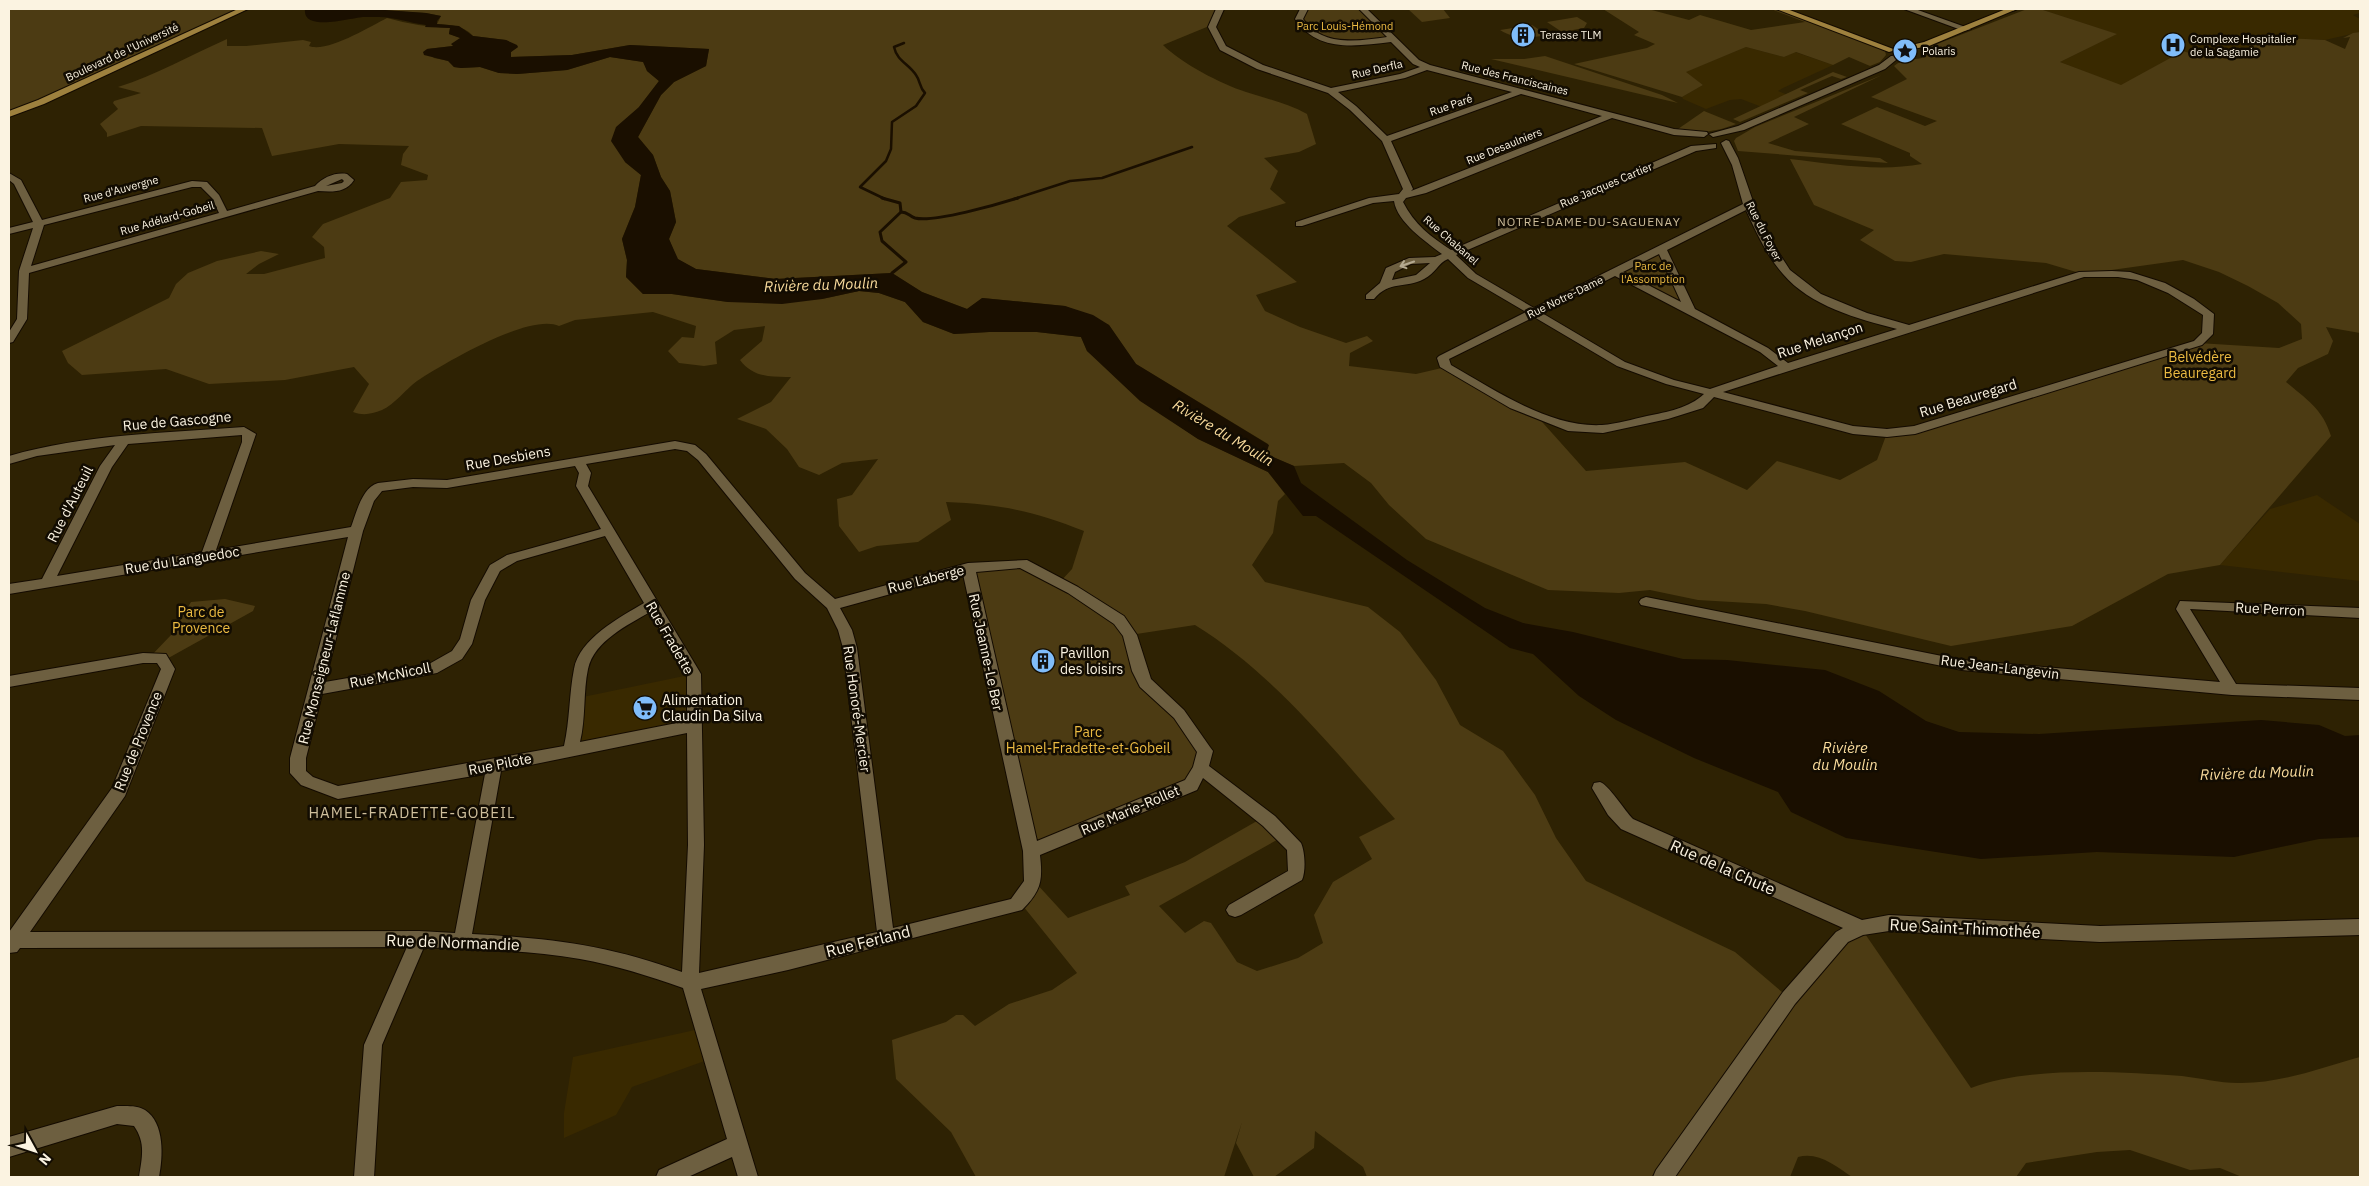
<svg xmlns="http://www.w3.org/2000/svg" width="2369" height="1186" font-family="'IBM Plex Sans',sans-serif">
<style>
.built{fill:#392900}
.green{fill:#4c3b13}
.water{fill:#1a0f00}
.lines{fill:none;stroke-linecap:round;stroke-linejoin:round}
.stream-far1{stroke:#1a0f00;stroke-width:2.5}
.stream{stroke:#1a0f00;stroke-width:3}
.minor-casing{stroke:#140b00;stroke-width:2}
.major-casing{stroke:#140b00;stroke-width:2}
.minor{fill:#6d5f40;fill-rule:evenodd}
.major{fill:#9e813e;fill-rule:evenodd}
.oneway{stroke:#b4a990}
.labels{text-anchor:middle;stroke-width:5;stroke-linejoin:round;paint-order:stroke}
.far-park-label{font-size:11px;fill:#ecbb42;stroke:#120c02}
.far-poi-label{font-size:11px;fill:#fbf3e1;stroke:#120c02;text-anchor:start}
.far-street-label{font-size:11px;fill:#fbf3e1;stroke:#120c02}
.far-neighbourhood-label{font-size:12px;letter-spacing:1px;fill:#cebe9b;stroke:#120c02}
.street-label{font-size:14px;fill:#fbf3e1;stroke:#120c02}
.park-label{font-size:14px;fill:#ecbb42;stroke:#120c02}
.poi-label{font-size:14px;fill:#fbf3e1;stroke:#120c02;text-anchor:start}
.water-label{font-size:15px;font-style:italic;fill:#f9db9c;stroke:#120c02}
.neighbourhood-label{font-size:15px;letter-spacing:1px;fill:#cebe9b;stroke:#120c02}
.near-street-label{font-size:16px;fill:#fbf3e1;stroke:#120c02}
</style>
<rect width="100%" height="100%" fill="#2e2203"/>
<g class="built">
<path d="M2040,9H2360V13L2353,15L2360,19V32L2325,40L2267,37L2240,53L2233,51L2225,56L2209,52L2202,57L2183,51L2121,86L2060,62L2116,34Z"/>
<path d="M1746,47L1784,57L1795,52L1833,65L1783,88L1778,91L1788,95L1762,107L1741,99L1730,100L1706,109L1683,99L1682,97L1703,85L1685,72Z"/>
<path d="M2317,495L2360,524V581L2220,565L2270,509Z"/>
<path d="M694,674L695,725L571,750L578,698Z"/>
<path d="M704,1028L713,1058L632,1087L616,1115L564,1138V1113L573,1057Z"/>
</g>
<g class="green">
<path d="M9,9H244L41,102L9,114Z"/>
<path d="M360,9H1220L1214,24L1163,45C1181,63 1221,84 1246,92C1267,99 1287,103 1307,114L1316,144L1299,152L1264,158L1278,171L1270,189L1286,203L1239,217L1227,226L1297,282L1256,295L1265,311L1300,327L1346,343L1367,336L1373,341L1350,353L1349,366L1416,374L1446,367L1535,414L1586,471L1685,462L1747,490L1777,461L1840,480L1877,460L1887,433L1915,430L2198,343L2279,348L2302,339L2301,324L2278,303L2248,286L2219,272L2183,260L2083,274L2046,263L1944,254L1911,262L1895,261L1860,240L1874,230L1814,205L1790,159C1833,164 1879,172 1922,164L1910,156V153L1841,124L1877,107L1925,126L1937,121L1871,97L1907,79L1894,66C1902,59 1911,60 1922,58L1926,49L1932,46L2027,9H2040L2117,34L2060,62L2121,85L2183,51L2202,57L2209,52L2225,56L2233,51L2240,53L2267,37L2325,40L2345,49L2350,37L2343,38L2353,33L2360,32V333L2326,327L2333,341L2328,354L2298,368L2286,382C2306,399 2323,409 2331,436L2220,565L2168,574L2072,626L1951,646L1805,611L1766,604L1698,600L1650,590L1619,593L1548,590L1426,539L1389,505L1371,483L1344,463L1294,466L1266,454L1268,444L1136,364L1109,325L1065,306L983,298L967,309L922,292L892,273L776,279L696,269L677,259L669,239L676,222L670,191L661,177L653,155L638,137L661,95L674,82L706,66L709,49L630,45L572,55L511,57V52L518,47L506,40L473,36C463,25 451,25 437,24L441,16L426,13Z"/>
<path d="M1304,9H1363L1392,39L1334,41L1307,32L1301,14Z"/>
<path d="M1408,9H1443L1450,18L1422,22Z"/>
<path d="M1603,9H1648L1689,20L1700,15L1751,30L1805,22L1771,9H1777L1874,44L1885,51L1886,55L1880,62L1870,66L1849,57L1833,65L1796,52L1784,57L1746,47L1686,72L1703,85L1682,97L1574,64L1647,48L1655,44L1634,35L1639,32Z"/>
<path d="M1577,17L1587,23L1584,28L1562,32L1547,22Z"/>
<path d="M387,18C408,24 429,27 450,28L449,34L461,38L453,46L427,49L434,58L449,61L454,67L461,68L480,67L499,73L517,74L567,70L610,57L644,62L647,71L659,81L639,107L625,162L641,175L635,207L622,239L627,260L626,277L643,294H672L728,302L822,299L859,291L879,293L905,302L923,322L954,334L989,332H1037L1081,337L1087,351L1173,422L1198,439L1268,472L1285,494L1278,501L1273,533L1252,565L1265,582L1368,607L1400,632L1436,680L1460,725L1503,751L1535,795L1556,838L1586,881L1735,952L1789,998L1861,928L1971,1088C2029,1066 2119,1072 2182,1076C2200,1078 2219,1083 2238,1083C2279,1084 2321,1068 2360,1057V1177H2242L2220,1168L2190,1170L2130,1150L2097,1152L2026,1163L2016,1177H1852C1836,1166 1818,1151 1798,1157L1790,1177H1367L1363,1167L1315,1131L1314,1148L1274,1177H1254L1236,1143L1242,1122L1224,1177H976L951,1132L896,1079L892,1040L946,1022L956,1015H963L975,1026L1009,1004L1052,990L1077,973L1019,901L1035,882L1068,918L1130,895L1125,886L1185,862L1264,817L1284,836L1159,906L1185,933L1204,921L1211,923L1237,962L1257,971L1298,958L1323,943L1314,915L1333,882L1372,859L1359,837L1395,819C1335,751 1273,673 1195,625L1130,635L1139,671L1205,751L1191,785L1031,851L968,568L1022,563L1060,582L1072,569L1084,531C1033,511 1000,504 946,502L951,520L918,542L877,546L859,552L839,526L837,499L852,495L878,459L842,463L819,475L799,467L787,449L766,429L737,419L771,402L791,377C773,377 753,378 740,360L762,341L765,326L734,330L715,342L717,364L704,366L679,363L668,351L682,337L694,338L696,326L653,312L575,320L559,326C529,313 445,363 417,381C405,390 395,404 382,410C371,414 364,416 353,412L369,384L354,367L285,380L209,384L166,369L82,375L68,363L62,351L169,298L176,284L188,273L217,261L261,251L279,254L259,264L246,274H264L325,258L324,247L312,237L323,224L390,198L401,182L427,180L428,175L401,165L403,154L409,146L339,144L272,156L262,128L141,126L107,137V133L100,124L118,109L113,103L114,101L141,93L118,87C156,75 191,55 227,39V46H246L303,40L311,42L309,46C327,53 369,27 387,18Z"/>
<path d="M1532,25L1547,35C1529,38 1516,40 1500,30Z"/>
<path d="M1545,56L1662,95L1678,103L1491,59H1524Z"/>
<path d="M1833,72L1847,77L1841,79L1832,76L1800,90L1808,93L1740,122L1733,119Z"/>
<path d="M1882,75L1794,117L1809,124L1768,143L1795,151L1880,158L1888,163L1738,151L1734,141L1736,138L1755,127Z"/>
<path d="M1704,111L1736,124C1716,132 1699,134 1678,129Z"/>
<path d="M1662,249L1690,311L1615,272Z"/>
<path d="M225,599L255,606L253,611L163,661L149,658L172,634L191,602Z"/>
</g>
<path class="water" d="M305,9L385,10L426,13L441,16L437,21V24L459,26L473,36L506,40L517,45L518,47L511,52V57L572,55L630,45L709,49L706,66L674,82L661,95L638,137L653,155L661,177L670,191L676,222L669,239L678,259L696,269L776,279L892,273L922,292L967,309L982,298L1065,306L1093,315L1109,325L1136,364L1269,445L1266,454L1294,466L1301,483L1407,560L1485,608L1523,623L1573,632L1683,659L1727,660L1825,670L1879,691L1926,721L1959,732L2039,734L2261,720L2319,725L2345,736L2360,735V837L2319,839L2234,857L2097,852L1981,859L1846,838L1791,812L1778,792L1694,758L1616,720L1579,696L1533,654L1510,648L1316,516H1303L1268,472L1198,439L1140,401L1087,351L1081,337L1037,332H989L954,334L923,322L905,302L879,293L859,291L822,299L782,304L728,302L672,294H643L626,277L627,260L622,239L635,207L641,175L625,162L611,141L616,127L639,107L659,81L647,71L643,62L610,57L567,70L517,74L499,73L480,67L461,68L454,67L448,61L424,55L423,52L427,49L453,46L451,44L460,38L449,34L450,28L425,27L426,25C410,23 394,17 379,17C374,17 368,17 364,17C354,17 302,33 305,9Z"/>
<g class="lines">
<g class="stream-far1">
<path d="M885,199L860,187L886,161L891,149L892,122L916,106L925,93C919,87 921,82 916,75C909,64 897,61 894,47L904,43"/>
<path d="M1014,199L1070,181L1102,178L1192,147"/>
</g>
<g class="stream">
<path d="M882,198L900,203L901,212L880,232L882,241L906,262L892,273"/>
<path d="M901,212C908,212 909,216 915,218C933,223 999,204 1018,198"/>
</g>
<defs>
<g id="minor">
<path d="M1216,9H1224L1216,27L1226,46L1263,65L1331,88L1400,74L1420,67L1413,64L1391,42C1356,46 1318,53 1295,19L1300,9H1308L1303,19C1322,47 1358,41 1387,37L1359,9H1367L1419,60L1430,65L1674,129L1707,132L1708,134L1704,137L1674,135L1612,118L1426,193L1406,198L1403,202C1414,224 1431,237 1451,250L1691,146L1716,144V148L1696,151L1456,255L1476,274L1534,308L1743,204L1732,165L1721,143L1726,140L1729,141L1738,158L1757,213L1773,244L1790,270L1821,294L1867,313L1909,325L2079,272L2112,271L2130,272L2165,283L2194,299L2214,314L2213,334L2202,345L1915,434L1887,437L1853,434L1714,397L1703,408L1668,419L1603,433L1568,431L1510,408L1440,367L1437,358L1439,356L1526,312L1468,278L1448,259C1438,263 1435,274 1424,279C1405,289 1390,280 1374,299H1366V295L1380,283L1386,268L1409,258L1435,257L1442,254C1426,242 1397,222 1394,201L1373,203L1302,226H1296V222L1369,198L1399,194L1403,189L1382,141L1350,110L1328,93L1257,69L1220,50L1208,27ZM1427,70L1512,92L1387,136L1356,106L1338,92L1405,78ZM1521,94L1602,116L1411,191L1413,189L1391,141ZM1746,210C1756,232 1767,256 1783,274C1810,306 1858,319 1897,329L1788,363L1768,348L1695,309L1667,250ZM1659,254L1681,302L1623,272ZM1430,263L1416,275L1392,280L1395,272L1411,264ZM1615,276L1760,352L1778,366L1710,389L1674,380L1625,362L1542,313ZM2084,277H2118L2137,280L2168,293L2203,315L2202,333L2194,341L1914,426L1887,429L1853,426L1723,392ZM1534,317L1617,366L1666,384L1704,394C1689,408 1667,412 1647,416C1633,419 1617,424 1602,425C1550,428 1495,390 1451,365L1449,359Z"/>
<path d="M1904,9H1915L1971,29L1964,31Z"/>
<path d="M2008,9H2017L2013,11Z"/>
<path d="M1908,55L1912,57L1911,59L1896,60L1885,69L1744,130L1713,137L1709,134L1738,126L1879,65L1891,56Z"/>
<path d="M9,173L21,180L42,220L192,181L207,182L219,195L227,211L315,186C323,177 336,172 347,174L354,180C346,193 332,192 318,191L29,273L27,319L13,342L9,343V332L17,319L19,271L33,228L9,234V228L33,222L14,184L9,180ZM342,179L344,181L342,183L326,186ZM192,187H201L212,198L219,213L31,266L44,225Z"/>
<path d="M244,427L256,434L216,550L351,527C356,514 362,487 378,483L413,479L447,480L675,441L695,445L706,454L805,573L835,599L968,563L1027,560L1078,587L1124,616L1137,635L1151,679L1184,710L1210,747L1213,751L1209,766L1275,816L1301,843C1305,852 1306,871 1302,880L1241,915L1235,917L1229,915L1226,910L1229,905L1288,871L1287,850L1263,826L1203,778L1197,790L1040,855C1043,881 1041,891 1022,910L788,970L701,989L758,1177H738L732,1157L688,1177H656L659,1170L727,1139L683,988C649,976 615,965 580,959C529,950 476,950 424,947L382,1045L374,1177H354L364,1045L407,947L20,948L17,952L9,953V932L112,788L161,669L157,663H143L9,687V676L143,653L166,654L175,669L125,796L30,932L419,931L455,933L485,774L338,799L301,785L290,773V758L348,537L9,594V584L42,579L100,466L115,445L37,456L9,464V456C84,434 166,433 244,427ZM242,435V442L202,552L57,576L112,467L128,444ZM675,449L687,451L698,460L795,579L827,608L838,630L843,648L877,932L699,973L704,845L701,674L588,486L591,473L586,464ZM575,466L579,473L576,486L601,529L507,555L490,565L471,600L460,639L452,651L429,664L325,682L363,531L374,501L382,491L413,487L447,488ZM605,536L644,603C620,617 579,639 574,669C569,694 570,720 564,746L338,786L313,777L306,771V758L322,694L437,673L462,659L472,644L485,600L500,571L517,561ZM1020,568L1068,593L1114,624L1123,636L1132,671L1140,687L1174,718L1197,752L1193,767L1185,780L1037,841L976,572ZM963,574L1023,851L1024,881L1011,899L893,928L857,648L852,630L840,608ZM650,612L687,674V721L580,742C586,718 583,692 588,669C594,641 628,625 650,612ZM687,733L688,845L682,972C609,945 549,938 472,934L501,771Z"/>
<path d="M1646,597L1962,660L2220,682L2176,609L2180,601L2360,608V618L2190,609L2236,684L2360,688V700L2232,695L1962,670L1641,605L1639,602L1641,599Z"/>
<path d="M1600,782C1608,784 1625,811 1633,819L1862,920L1889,915L2100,926L2360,919V935L2100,942L1889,931L1863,935L1848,942L1795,1004L1675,1177H1653L1656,1170L1783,992L1836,932L1843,928L1621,829L1608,815L1592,788L1594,783Z"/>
<path d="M117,1106C125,1106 138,1105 145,1110C165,1123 163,1157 159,1177H139C142,1158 146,1143 134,1126L117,1124L9,1157V1137Z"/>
</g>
<g id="major">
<path d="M238,9H248L44,104L9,117V111L38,100Z"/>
<path d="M1776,9H1787L1896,50L1889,52Z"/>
<path d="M2006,9H2017L1929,46L1907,50L1903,47L1924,42Z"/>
</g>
</defs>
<use href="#minor" class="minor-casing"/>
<use href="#major" class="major-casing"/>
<use href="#minor" class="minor"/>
<use href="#major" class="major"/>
</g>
<defs><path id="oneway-shaft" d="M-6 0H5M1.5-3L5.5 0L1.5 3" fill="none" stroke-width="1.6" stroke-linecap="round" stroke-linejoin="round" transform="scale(1.25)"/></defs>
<use class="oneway" href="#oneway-shaft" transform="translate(1407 264) rotate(161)"/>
<defs>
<symbol id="building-disc" viewBox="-11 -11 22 22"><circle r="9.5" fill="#80bdfa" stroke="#120c02"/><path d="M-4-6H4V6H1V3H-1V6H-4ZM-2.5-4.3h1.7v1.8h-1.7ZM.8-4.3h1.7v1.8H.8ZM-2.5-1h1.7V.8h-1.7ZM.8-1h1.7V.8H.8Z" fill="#111"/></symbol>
<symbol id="hospital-disc" viewBox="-11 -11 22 22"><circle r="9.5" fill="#80bdfa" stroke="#120c02"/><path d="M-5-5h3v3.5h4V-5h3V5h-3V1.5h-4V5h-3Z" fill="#111"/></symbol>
<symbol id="sight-disc" viewBox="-11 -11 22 22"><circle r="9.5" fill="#80bdfa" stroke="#120c02"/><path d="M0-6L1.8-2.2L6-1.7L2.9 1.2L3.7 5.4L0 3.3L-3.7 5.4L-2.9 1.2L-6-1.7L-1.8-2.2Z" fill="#111"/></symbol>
<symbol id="supermarket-disc" viewBox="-11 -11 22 22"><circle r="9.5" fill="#80bdfa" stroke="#120c02"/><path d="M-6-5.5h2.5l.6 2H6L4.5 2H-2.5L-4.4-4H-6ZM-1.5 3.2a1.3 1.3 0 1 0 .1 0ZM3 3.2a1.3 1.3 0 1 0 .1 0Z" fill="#111"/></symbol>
</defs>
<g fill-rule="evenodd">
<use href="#building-disc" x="1509" y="21" width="28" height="28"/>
<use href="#hospital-disc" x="2159" y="31" width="28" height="28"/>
<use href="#sight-disc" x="1891" y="37" width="28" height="28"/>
<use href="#building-disc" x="1029" y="647" width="28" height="28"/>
<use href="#supermarket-disc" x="631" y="694" width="28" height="28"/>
</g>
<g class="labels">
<g class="far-park-label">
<text x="1345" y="30">Parc Louis-Hémond</text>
<text x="1653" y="270">Parc de<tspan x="1653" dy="13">l'Assomption</tspan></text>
</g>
<g class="far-poi-label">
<text x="1540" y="39">Terasse TLM</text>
<text x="2190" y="43">Complexe Hospitalier<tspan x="2190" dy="13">de la Sagamie</tspan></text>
<text x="1922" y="55">Polaris</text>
</g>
<g class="far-street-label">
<text transform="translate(122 52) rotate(-25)" y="4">Boulevard de l'Université</text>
<text transform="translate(1377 69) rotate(-13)" y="4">Rue Derfla</text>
<text transform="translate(1515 78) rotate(14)" y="4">Rue des Franciscaines</text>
<text transform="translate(1451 105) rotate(-19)" y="4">Rue Paré</text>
<text transform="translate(1504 146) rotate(-22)" y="4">Rue Desaulniers</text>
<text transform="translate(1606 185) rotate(-23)" y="4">Rue Jacques Cartier</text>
<text transform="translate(121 189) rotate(-15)" y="4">Rue d'Auvergne</text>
<text transform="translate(167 218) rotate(-16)" y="4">Rue Adélard-Gobeil</text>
<text transform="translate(1764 231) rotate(63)" y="4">Rue du Foyer</text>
<text transform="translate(1451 240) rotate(41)" y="4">Rue Chabanel</text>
<text transform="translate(1565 297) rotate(-26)" y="4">Rue Notre-Dame</text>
</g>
<g class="far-neighbourhood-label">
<text x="1589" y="226">NOTRE-DAME-DU-SAGUENAY</text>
</g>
<g class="street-label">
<text transform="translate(1820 340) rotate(-18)" y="5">Rue Melançon</text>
<text transform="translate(1968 398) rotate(-17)" y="5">Rue Beauregard</text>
<text transform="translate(177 421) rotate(-5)" y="5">Rue de Gascogne</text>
<text transform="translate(508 458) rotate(-10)" y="5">Rue Desbiens</text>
<text transform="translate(70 504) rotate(-63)" y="5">Rue d'Auteuil</text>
<text transform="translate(182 560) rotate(-9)" y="5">Rue du Languedoc</text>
<text transform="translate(926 579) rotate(-14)" y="5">Rue Laberge</text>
<text transform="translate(2270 609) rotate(3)" y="5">Rue Perron</text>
<text transform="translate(670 638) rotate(60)" y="5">Rue Fradette</text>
<text transform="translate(986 652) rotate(78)" y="5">Rue Jeanne-Le Ber</text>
<text transform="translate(324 658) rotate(-76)" y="5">Rue Monseigneur-Laflamme</text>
<text transform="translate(2000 667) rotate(7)" y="5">Rue Jean-Langevin</text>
<text transform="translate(390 675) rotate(-11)" y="5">Rue McNicoll</text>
<text transform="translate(857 709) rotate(82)" y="5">Rue Honoré-Mercier</text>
<text transform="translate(138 741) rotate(-68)" y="5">Rue de Provence</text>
<text transform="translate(500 764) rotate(-11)" y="5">Rue Pilote</text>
<text transform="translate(1130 810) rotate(-23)" y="5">Rue Marie-Rollet</text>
</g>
<g class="park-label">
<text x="2200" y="362">Belvédère<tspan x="2200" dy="16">Beauregard</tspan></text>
<text x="201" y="617">Parc de<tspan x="201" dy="16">Provence</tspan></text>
<text x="1088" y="737">Parc<tspan x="1088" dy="16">Hamel-Fradette-et-Gobeil</tspan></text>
</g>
<g class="poi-label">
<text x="1060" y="658">Pavillon<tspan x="1060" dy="16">des loisirs</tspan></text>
<text x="662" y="705">Alimentation<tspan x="662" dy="16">Claudin Da Silva</tspan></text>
</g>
<g class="water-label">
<text transform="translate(821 285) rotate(-2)" y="5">Rivière du Moulin</text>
<text transform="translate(1223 433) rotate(31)" y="5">Rivière du Moulin</text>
<text x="1845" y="753">Rivière<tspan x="1845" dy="17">du Moulin</tspan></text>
<text transform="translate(2257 773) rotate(-2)" y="5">Rivière du Moulin</text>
</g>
<g class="neighbourhood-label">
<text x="412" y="818">HAMEL-FRADETTE-GOBEIL</text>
</g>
<g class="near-street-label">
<text transform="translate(1723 867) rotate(24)" y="6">Rue de la Chute</text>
<text transform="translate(1965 928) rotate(3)" y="6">Rue Saint-Thimothée</text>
<text transform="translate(868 941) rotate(-14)" y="6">Rue Ferland</text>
<text transform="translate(453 942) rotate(2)" y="6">Rue de Normandie</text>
</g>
</g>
<rect width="2369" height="1186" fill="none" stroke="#fbf3e1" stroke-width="20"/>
<g transform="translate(35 1151) rotate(130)" stroke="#120c02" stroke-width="4" paint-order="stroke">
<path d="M0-4L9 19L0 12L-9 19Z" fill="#fbf3e1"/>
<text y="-8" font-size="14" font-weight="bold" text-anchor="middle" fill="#fbf3e1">N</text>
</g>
</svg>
